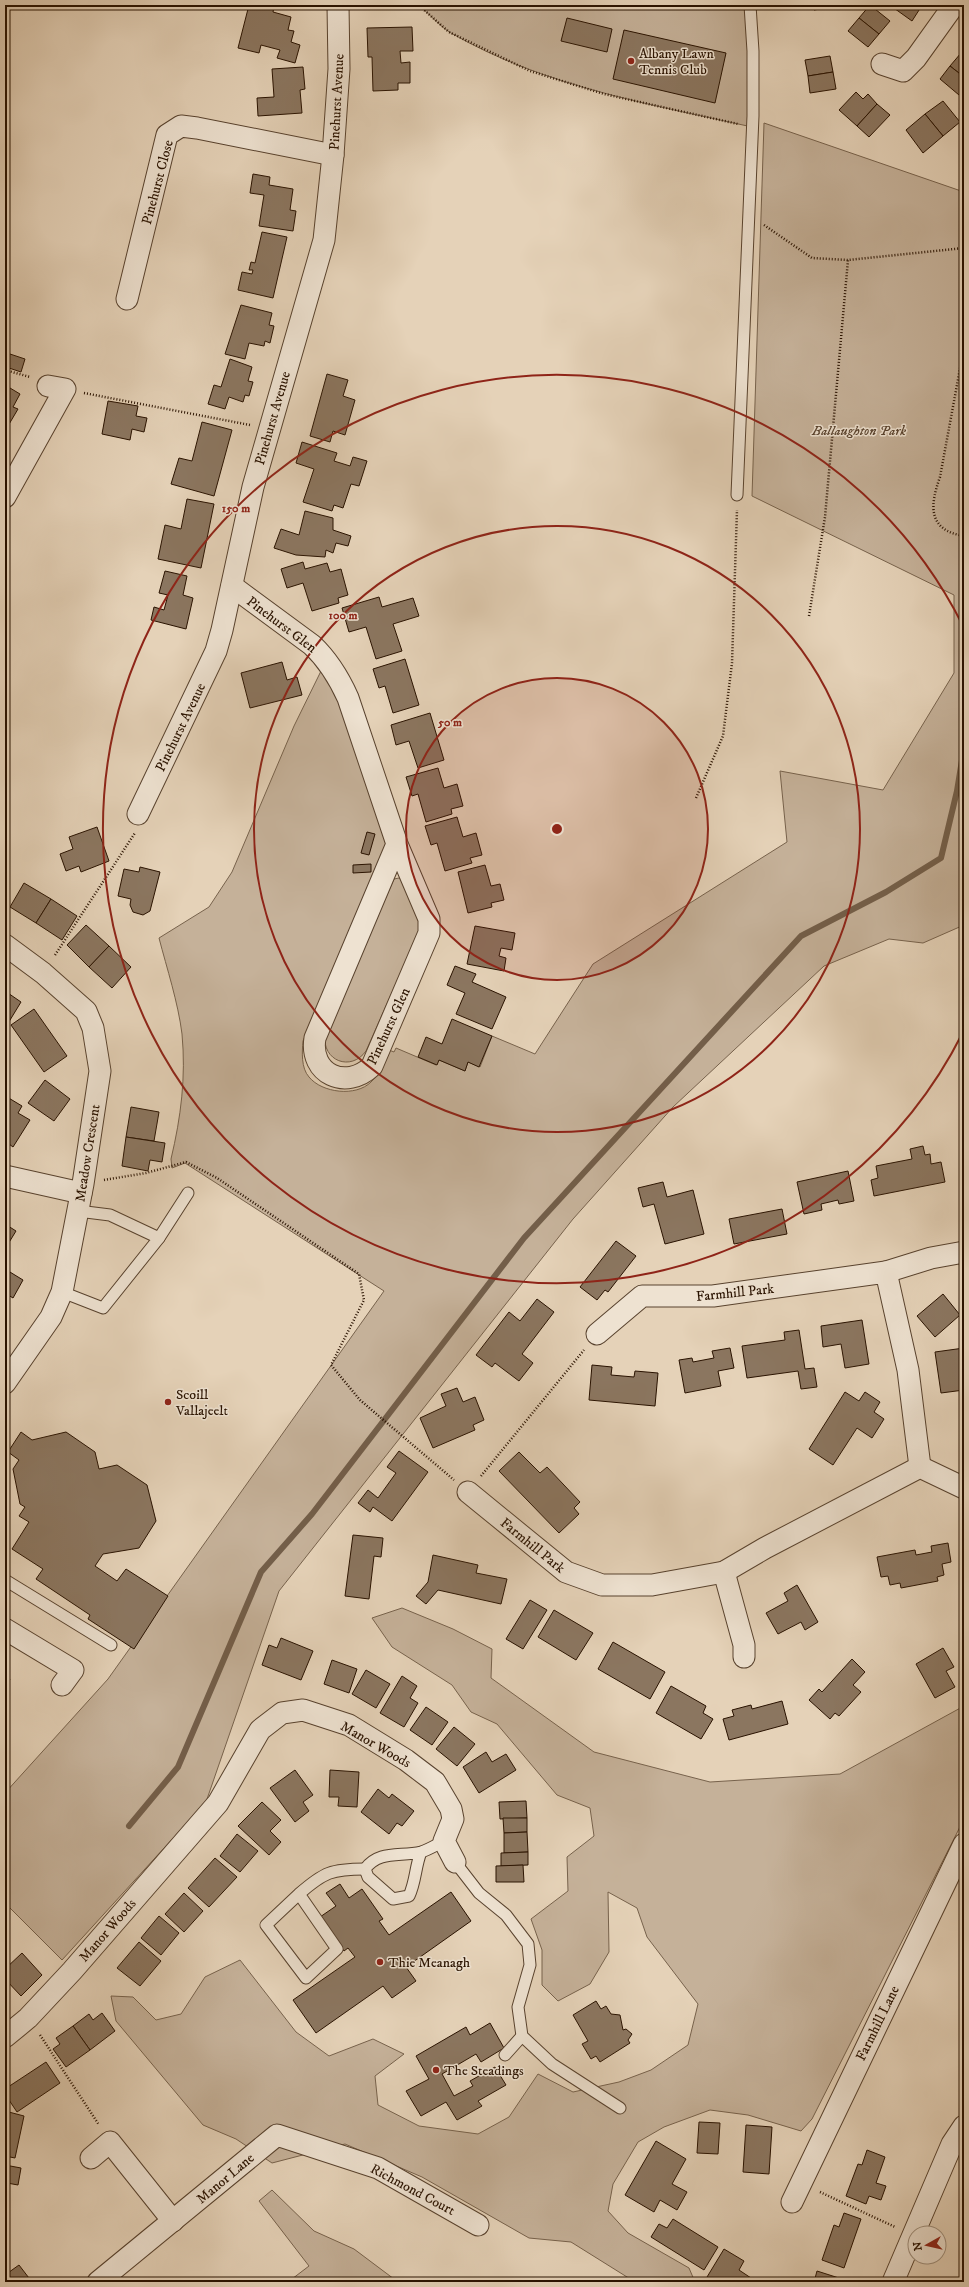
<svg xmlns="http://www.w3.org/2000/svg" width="969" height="2287" font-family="'IM FELL DW Pica',serif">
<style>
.green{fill:#c5b199;stroke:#77624c}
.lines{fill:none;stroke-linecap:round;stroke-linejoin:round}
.stream{stroke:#735e49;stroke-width:6}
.building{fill:#8b7660;stroke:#291200}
.service-casing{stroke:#58422e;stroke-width:13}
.minor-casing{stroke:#58422e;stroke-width:23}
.path{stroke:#291200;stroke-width:2.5;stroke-dasharray:1 2;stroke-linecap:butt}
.service{stroke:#eee2d1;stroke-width:11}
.minor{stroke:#eee2d1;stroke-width:21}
.ring{fill:none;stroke:#8f2418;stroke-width:2}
.poi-dot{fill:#8f2418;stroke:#eee2d1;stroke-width:1.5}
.labels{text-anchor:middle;stroke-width:3;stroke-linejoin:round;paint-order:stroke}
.poi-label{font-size:14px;fill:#291200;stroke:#eee2d1;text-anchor:start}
.street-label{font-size:14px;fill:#291200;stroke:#eee2d1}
.park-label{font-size:14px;font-style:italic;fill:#58422e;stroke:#eee2d1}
.centre{fill:#8f2418;stroke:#eee2d1;stroke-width:2}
.ring-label{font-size:12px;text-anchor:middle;font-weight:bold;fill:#8f2418;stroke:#eee2d1;stroke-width:3;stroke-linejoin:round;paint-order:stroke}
</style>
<rect width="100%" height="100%" fill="#e5d2b8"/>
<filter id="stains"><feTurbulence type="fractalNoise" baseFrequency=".005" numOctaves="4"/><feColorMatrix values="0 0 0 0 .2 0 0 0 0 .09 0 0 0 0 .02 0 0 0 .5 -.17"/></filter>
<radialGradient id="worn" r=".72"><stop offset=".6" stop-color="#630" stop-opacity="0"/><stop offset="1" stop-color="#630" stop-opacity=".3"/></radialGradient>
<g class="green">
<path d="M424,5H750L752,127C649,104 543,86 451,33C441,27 432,17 423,9Z"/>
<path d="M764,123L964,192V925L923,943L889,939L824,966L673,1107L573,1219L279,1591L206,1802L62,1960L5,1903V1793L108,1679L384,1291L185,1163L172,1168L171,1159C181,1117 186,1077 182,1034C178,1002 167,969 159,938L209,907L232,872L294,726L322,669L338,694L387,845L303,1041C302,1052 301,1068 309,1077C322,1093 356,1097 371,1082C380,1074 384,1060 389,1050L394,1052L396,1048L436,1065L439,1060L465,1071L468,1062L480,1067L492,1036L535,1054L593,964L787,842L780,771L883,790L954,673V595L752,496Z"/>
<path d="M399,878L402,879L419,918V932L366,1051C351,1072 322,1061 325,1035L394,879Z"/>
<path d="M402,1608L453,1629L492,1649L491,1678L594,1752L710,1782L840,1774L964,1706V1819L812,2119L801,2131L748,2115L710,2110L664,2127L638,2142L613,2184L608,2211L628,2233L689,2268L695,2282H635L571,2242L529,2238L422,2177L345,2144L272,2163L236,2139L203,2125L116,2021L111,1996L133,1997L156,2020L181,2014L205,1977L240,1960L296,2032L329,2056L373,2039L404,2054L375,2076L378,2105L419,2126L478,2134L509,2117L538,2074L573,2092L619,2082L651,2070L688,2045L698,2004L647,1937L637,1908L608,1892L609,1952L590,1984L558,2001L542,1985V1950L531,1919L568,1891L567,1857L594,1836L590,1808L557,1795L497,1724L471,1712L452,1685L392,1647L372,1618Z"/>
<path d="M272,2190L314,2231L354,2249L398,2282H288L309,2266L259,2201Z"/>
</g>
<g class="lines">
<path class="stream" d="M129,1826L178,1767L261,1572L312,1514L524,1238L801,936L886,892L941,858L957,791L964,748"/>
</g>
<g class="building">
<path d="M249,5L274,6L273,12L291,17L288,30L294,31L291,42L300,45L295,63L277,58L280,50L261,45L259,53L238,48Z"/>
<path d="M813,5H825L826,8L814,10Z"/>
<path d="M870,5L890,21L879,34L859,18Z"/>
<path d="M892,5H918L921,7L912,21L891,6Z"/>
<path d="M567,18L612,29L607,52L561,41Z"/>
<path d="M859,18L879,34L868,47L848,31Z"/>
<path d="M412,27L413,51H400L401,63L410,62V83H398V90L373,91L372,57H368L367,28Z"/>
<path d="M624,30L726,53L715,103L613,79Z"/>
<path d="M961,53L964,55V77L950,66Z"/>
<path d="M830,56L833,72L808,76L805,60Z"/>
<path d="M950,66L964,77V89L959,95L940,79Z"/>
<path d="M303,67L305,89L300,90L302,113L258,116L257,98L274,97L272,69Z"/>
<path d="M833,72L836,89L810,93L808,76Z"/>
<path d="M856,92L863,99L868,94L877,104L857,126L839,110Z"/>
<path d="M943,101L960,122L943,136L925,114Z"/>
<path d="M877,104L890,115L869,137L857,126Z"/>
<path d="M925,114L943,136L923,153L906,130Z"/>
<path d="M253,174L270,177L269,185L293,189L290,210L296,211L293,231L259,226L264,195L250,193Z"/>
<path d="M262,232L287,237L273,298L238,290L242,272L252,274L253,270H249L251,262L255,263Z"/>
<path d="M241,305L272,313L269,325L274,326L270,343L265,341L264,346L249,343L245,359L225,354Z"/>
<path d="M10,354L25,359L21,372L6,367Z"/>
<path d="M230,359L252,367L248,381L253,382L249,396L245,395L243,402L229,397L225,409L208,404L214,385L221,387Z"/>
<path d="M327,374L348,380L343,396L355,400L345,435L333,431L330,442L310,436Z"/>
<path d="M5,385L20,394L13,407L18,409L5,431Z"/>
<path d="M108,401L138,406L136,416L147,418L144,432L132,429L130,440L102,434Z"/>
<path d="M202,422L232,430L214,496L171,484L179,458L192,461Z"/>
<path d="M302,442L337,453L334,461L350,466L353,457L367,461L359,486L351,484L343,508L334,505L332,511L303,502L314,469L296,463Z"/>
<path d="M187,499L214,504L201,568L158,559L165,525L181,529Z"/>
<path d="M305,511L333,518V530L351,536L348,546L336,543L333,553L326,550L325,557L296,555L274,548L281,529L299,535Z"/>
<path d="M303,562L305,569L327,563L330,572L341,569L348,595L338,598L339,603L312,611L303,583L287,588L281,569Z"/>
<path d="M165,571L187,576L183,595L193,598L186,629L151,620L154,607L164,610L168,595L159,593Z"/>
<path d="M379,597L382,607L413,598L419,616L393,624L402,651L376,659L366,627L349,632L342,608Z"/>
<path d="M405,659L419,705L393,713L385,686L379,688L373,669Z"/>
<path d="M282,662L287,680L297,677L302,695L250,708L241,673Z"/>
<path d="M430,713L444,760L418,768L409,741L396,745L391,725Z"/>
<path d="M438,768L444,788L457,784L463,806L451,809L452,814L426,822L418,794L412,796L406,777Z"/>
<path d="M457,817L463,837L476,833L482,855L470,858L472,863L445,871L437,843L431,845L425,826Z"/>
<path d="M97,827L109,861L81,872L79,866L66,871L60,854L73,849L69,837Z"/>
<path d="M367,832L375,834L369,855L361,853Z"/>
<path d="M5,840L9,841L5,856Z"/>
<path d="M371,864V872L353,873V865Z"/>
<path d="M485,865L491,886L500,884L504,900L491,903L492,907L468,913L458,872Z"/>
<path d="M140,867L160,872L150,911L143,915L133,912L130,905L131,899L118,896L124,869L139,872Z"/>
<path d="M24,883L51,899L36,923L10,907Z"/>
<path d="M51,899L77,916L62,940L36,923Z"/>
<path d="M86,925L109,946L89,967L67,945Z"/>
<path d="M475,926L515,933L512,950L501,948L499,956L506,958L504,971L467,964Z"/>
<path d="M109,946L131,967L112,988L89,967Z"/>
<path d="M455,966L476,974L472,982L506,997L492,1029L456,1014L465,993L447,985Z"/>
<path d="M5,991L21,1002L7,1025L5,1024Z"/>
<path d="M34,1009L67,1056L44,1072L11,1025Z"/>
<path d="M452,1019L492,1036L479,1067L468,1062L465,1071L439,1060L437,1065L418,1057L426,1037L442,1044Z"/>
<path d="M45,1080L70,1099L54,1121L28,1103Z"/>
<path d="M7,1097L22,1106L18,1113L30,1120L13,1147L5,1141V1101Z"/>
<path d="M131,1107L159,1112L154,1141L126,1137Z"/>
<path d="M126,1137L165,1143L162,1162L150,1160L148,1171L122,1166Z"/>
<path d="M923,1146L925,1155L930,1154L931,1164L941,1162L945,1182L874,1196L871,1180L878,1178L876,1166L912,1159L910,1149Z"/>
<path d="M848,1171L854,1201L839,1204L838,1200L821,1204L822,1210L804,1214L797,1182Z"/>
<path d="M663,1182L667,1197L693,1190L704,1234L665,1244L654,1204L643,1207L638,1188Z"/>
<path d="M782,1209L787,1234L734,1244L729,1219Z"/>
<path d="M5,1224L16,1231L5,1249Z"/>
<path d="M616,1241L636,1256L608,1292L605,1290L597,1300L580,1287Z"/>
<path d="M5,1269L23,1280L13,1298L5,1293Z"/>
<path d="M943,1294L960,1315L935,1337L917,1316Z"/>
<path d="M537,1299L554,1312L522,1354L533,1363L519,1381L495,1363L492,1367L476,1355L509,1312L520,1321Z"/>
<path d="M862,1320L869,1364L845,1368L841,1344L823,1347L821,1326Z"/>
<path d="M799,1330L805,1369L814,1368L817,1387L801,1389L798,1371L747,1378L742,1346L785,1340L784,1332Z"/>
<path d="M730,1348L734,1368L718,1371L721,1386L685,1393L679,1360L692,1358L693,1362L714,1358L712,1351Z"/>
<path d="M964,1348V1390L941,1393L935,1352Z"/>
<path d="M592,1365L612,1367L611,1375L634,1377L635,1371L658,1373L655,1406L589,1400Z"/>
<path d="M457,1388L463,1402L475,1397L484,1420L473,1425L475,1430L433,1448L420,1418L446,1406L441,1394Z"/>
<path d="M845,1392L859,1401L865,1392L880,1402L874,1412L884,1419L872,1438L857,1428L833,1465L809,1449Z"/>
<path d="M21,1432L32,1440L66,1432L95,1452L99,1469L117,1465L147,1485L156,1521L139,1548L103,1554L95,1566L117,1581L126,1569L168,1596L134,1649L88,1619L90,1615L36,1579L43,1569L12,1549L29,1522L19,1516L25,1507L20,1504L13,1469L19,1460L8,1452Z"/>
<path d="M399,1451L428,1472L392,1521L373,1507L370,1512L358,1503L368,1490L378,1498L396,1473L387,1467Z"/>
<path d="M519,1452L540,1473L547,1467L580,1502L574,1508L579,1514L559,1533L499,1471Z"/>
<path d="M353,1535L383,1538L381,1557L374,1556L369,1599L345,1596Z"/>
<path d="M948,1543L951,1562L942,1564L944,1575L937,1577L938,1581L901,1588L900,1583L890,1585L888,1576L881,1577L877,1557L915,1550L916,1555L932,1552L931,1546Z"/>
<path d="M433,1555L478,1565L476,1573L507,1579L501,1604L438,1590L426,1604L416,1596L428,1582Z"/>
<path d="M797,1585L818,1622L805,1630L801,1622L778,1634L766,1613L788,1601L784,1593Z"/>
<path d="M530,1600L547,1610L523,1649L506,1639Z"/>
<path d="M554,1610L593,1633L576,1660L538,1637Z"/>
<path d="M281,1638L313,1651L301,1680L262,1665L269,1645L277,1648Z"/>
<path d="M613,1642L665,1672L650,1699L598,1669Z"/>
<path d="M943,1648L954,1667L946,1671L955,1687L935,1698L916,1664Z"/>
<path d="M852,1659L865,1672L853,1685L861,1692L839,1716L835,1713L830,1719L809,1700L819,1689L822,1692Z"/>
<path d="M332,1660L357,1669L349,1693L324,1684Z"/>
<path d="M366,1670L390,1684L376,1708L352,1694Z"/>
<path d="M5,1676L10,1679L5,1687Z"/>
<path d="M402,1676L417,1686L410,1698L418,1703L404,1727L380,1713Z"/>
<path d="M671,1686L706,1706L703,1713L713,1719L701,1739L656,1713Z"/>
<path d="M782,1701L788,1724L729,1740L723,1719L734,1716L732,1710L751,1705L752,1709Z"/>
<path d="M426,1707L448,1722L432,1745L410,1730Z"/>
<path d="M454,1727L475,1744L457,1766L436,1749Z"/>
<path d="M486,1752L492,1762L506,1754L516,1770L479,1793L463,1767Z"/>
<path d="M295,1770L313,1795L303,1802L309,1811L295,1822L270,1788Z"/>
<path d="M330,1770L359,1772L357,1807L338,1806L339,1797H329Z"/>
<path d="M378,1789L389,1798L392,1794L414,1811L402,1826L397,1823L389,1834L361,1812Z"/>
<path d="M526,1801L527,1818L500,1819L499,1802Z"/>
<path d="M262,1802L281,1820L270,1831L281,1842L269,1855L238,1826Z"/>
<path d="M503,1818H527V1832L504,1833Z"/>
<path d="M527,1832L528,1852L504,1853V1833Z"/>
<path d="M237,1834L258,1851L240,1872L220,1856Z"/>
<path d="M528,1852V1865L501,1866V1853Z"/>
<path d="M215,1858L237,1877L209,1907L188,1888Z"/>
<path d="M523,1865L524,1882H496V1866Z"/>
<path d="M340,1884L349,1898L362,1889L383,1919L379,1921L389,1935L451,1892L471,1921L406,1967L416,1981L392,1998L383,1986L316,2033L293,2000L355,1957L348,1948L344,1951L320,1917L336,1906L326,1893Z"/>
<path d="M184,1893L203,1911L184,1932L165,1914Z"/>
<path d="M159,1916L179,1933L161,1955L141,1938Z"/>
<path d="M139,1942L161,1961L140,1986L117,1968Z"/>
<path d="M22,1953L42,1975L21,1996L5,1979V1969Z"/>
<path d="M596,2001L601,2009L606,2006L611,2014L620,2015L623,2030L626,2029L632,2034L628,2040L630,2043L600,2062L596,2056L591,2059L582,2044L588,2041L573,2015Z"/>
<path d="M102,2013L115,2031L90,2050L73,2026L89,2014L93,2020Z"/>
<path d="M490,2023L504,2048L481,2062L476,2054L442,2074L454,2096L473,2086L470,2081L495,2067L506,2085L478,2101L482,2106L457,2120L446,2102L421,2116L406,2091L429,2079L416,2056L466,2027L470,2035Z"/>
<path d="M73,2026L90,2050L66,2067L53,2049L60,2044L56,2038Z"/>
<path d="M46,2062L60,2083L17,2112L5,2094V2089Z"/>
<path d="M5,2111L24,2116L15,2158L5,2156Z"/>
<path d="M699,2122L720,2123L718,2154L697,2153Z"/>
<path d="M746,2125L772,2127L769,2174L743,2172Z"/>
<path d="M656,2141L686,2159L672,2184L687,2192L677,2210L660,2200L654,2212L625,2195Z"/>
<path d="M867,2150L885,2157L876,2183L886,2186L881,2200L869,2196L866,2204L846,2196L858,2164L862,2165Z"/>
<path d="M5,2165L21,2168L18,2185L7,2183L5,2193Z"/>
<path d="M844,2213L861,2219L844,2268L822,2260L834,2225L839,2227Z"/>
<path d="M673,2219L718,2247L704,2270L651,2237L659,2224L667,2228Z"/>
<path d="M724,2249L744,2261L739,2270L751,2278L749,2282H704Z"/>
<path d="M19,2265L32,2282H5V2275Z"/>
<path d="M817,2271L842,2279L841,2282H814Z"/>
</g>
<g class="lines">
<defs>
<g id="service">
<path d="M737,495L753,116V51L750,5"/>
<path d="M159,1238L188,1193"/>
<path d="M62,1292L103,1308L159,1238L110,1215L78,1211"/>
<path d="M5,1580L111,1645"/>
<path d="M421,1852C415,1867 416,1881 409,1896L393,1899L368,1877L365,1869C379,1850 400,1857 421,1852C428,1850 436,1845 444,1841"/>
<path d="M455,1862L479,1893L506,1915L528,1944L530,1965L518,2007L522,2036L552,2064L620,2108"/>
<path d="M299,1894L266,1925L306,1978L337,1949L299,1894C324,1872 332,1869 365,1869"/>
<path d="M505,2055L522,2036"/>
</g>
<g id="minor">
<path d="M882,64L903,71L916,58L954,5"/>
<path d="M127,299L167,135L181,126L197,128L333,155"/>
<path d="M5,497L65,389L48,386"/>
<path d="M232,586L312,645C328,660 339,678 348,698L397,844L429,919V933L372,1066C346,1091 309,1074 315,1038L397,844"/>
<path d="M138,814L216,651L222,630L253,487L324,240L333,155L339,69L338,5"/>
<path d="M5,945L43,973L86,1011L93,1028L100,1071L83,1184L62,1292L51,1317L5,1383"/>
<path d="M5,1176L81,1193"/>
<path d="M886,1272L931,1258L964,1252"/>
<path d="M597,1334L642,1296H713L886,1272L908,1370L920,1467"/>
<path d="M468,1492L566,1572L602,1585H652L724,1572L765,1548L920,1467L964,1488"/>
<path d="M724,1572L744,1645V1657"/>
<path d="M5,1629L73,1670L62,1685"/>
<path d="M5,2037L28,2018L72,1971L218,1803L260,1730L282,1713L303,1710L349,1725L406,1760L435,1782L451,1809L453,1819L444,1841L455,1862"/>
<path d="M91,2158L110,2142L173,2221"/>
<path d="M792,2202L964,1844"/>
<path d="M98,2282L277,2135L378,2168L478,2225"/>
<path d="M893,2282L952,2144L964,2126"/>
</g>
</defs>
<use href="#service" class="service-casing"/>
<use href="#minor" class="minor-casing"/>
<g class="path">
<path d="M422,5L423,9L449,32L530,71L604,94L738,124"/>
<path d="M764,225L812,258L848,260L964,248"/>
<path d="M964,347L940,477C930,505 927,530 964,536"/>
<path d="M5,370L30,377"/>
<path d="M84,393L250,425"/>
<path d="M809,616L825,517L848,260"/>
<path d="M696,798L723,736L732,663L737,510"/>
<path d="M55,955L135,833"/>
<path d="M104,1180L146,1173L186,1162L217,1178L359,1274L364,1300L331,1365L360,1400L454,1480"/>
<path d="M481,1476L584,1350"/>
<path d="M40,2035L99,2125"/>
<path d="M820,2192L895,2227"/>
</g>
<use href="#service" class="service"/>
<use href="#minor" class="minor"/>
</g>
<circle cx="557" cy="829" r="151" fill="#8f2418" fill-opacity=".12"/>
<g class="ring">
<circle cx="557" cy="829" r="151"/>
<circle cx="557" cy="829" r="303"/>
<path d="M963 1032A454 454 0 1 1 963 626"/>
</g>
<g class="poi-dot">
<circle cx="631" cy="61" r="4"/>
<circle cx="168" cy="1402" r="4"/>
<circle cx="380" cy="1962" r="4"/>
<circle cx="436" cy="2070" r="4"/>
</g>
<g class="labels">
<g class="poi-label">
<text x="639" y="58">Albany Lawn<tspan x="639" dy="16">Tennis Club</tspan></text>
<text x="176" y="1399">Scoill<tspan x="176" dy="16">Vallajeelt</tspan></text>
<text x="388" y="1967">Thie Meanagh</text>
<text x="444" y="2075">The Steadings</text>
</g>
<g class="street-label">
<text transform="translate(336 102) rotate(-87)" y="5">Pinehurst Avenue</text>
<text transform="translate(157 182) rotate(-75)" y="5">Pinehurst Close</text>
<text transform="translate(272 418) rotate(-74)" y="5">Pinehurst Avenue</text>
<text transform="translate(282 624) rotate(37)" y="5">Pinehurst Glen</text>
<text transform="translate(180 727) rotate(-64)" y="5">Pinehurst Avenue</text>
<text transform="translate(388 1026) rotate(-65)" y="5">Pinehurst Glen</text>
<text transform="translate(87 1153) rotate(-81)" y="5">Meadow Crescent</text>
<text transform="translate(735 1292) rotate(-6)" y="5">Farmhill Park</text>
<text transform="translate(533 1545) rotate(39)" y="5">Farmhill Park</text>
<text transform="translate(376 1744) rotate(30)" y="5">Manor Woods</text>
<text transform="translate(107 1930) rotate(-49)" y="5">Manor Woods</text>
<text transform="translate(877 2023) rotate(-64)" y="5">Farmhill Lane</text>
<text transform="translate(225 2178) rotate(-40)" y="5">Manor Lane</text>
<text transform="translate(413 2189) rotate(28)" y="5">Richmond Court</text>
</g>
<g class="park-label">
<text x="859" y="435">Ballaughton Park</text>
</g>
</g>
<circle cx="557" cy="829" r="6" class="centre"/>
<g class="ring-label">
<text x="236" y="512">150 m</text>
<text x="343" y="619">100 m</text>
<text x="450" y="726">50 m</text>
</g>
<rect width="969" height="2287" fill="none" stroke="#e5d2b8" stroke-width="20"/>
<rect x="6" y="6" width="957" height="2275" fill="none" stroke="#291200" stroke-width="2"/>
<rect x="10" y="10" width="949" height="2267" fill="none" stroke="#291200"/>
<g transform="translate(927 2245) rotate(262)"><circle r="19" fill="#eee2d1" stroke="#9f8f7d"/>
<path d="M0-3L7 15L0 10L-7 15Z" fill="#8f2418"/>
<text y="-6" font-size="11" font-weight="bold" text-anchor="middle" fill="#291200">N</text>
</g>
<rect width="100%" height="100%" filter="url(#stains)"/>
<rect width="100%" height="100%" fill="url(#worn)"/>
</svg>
